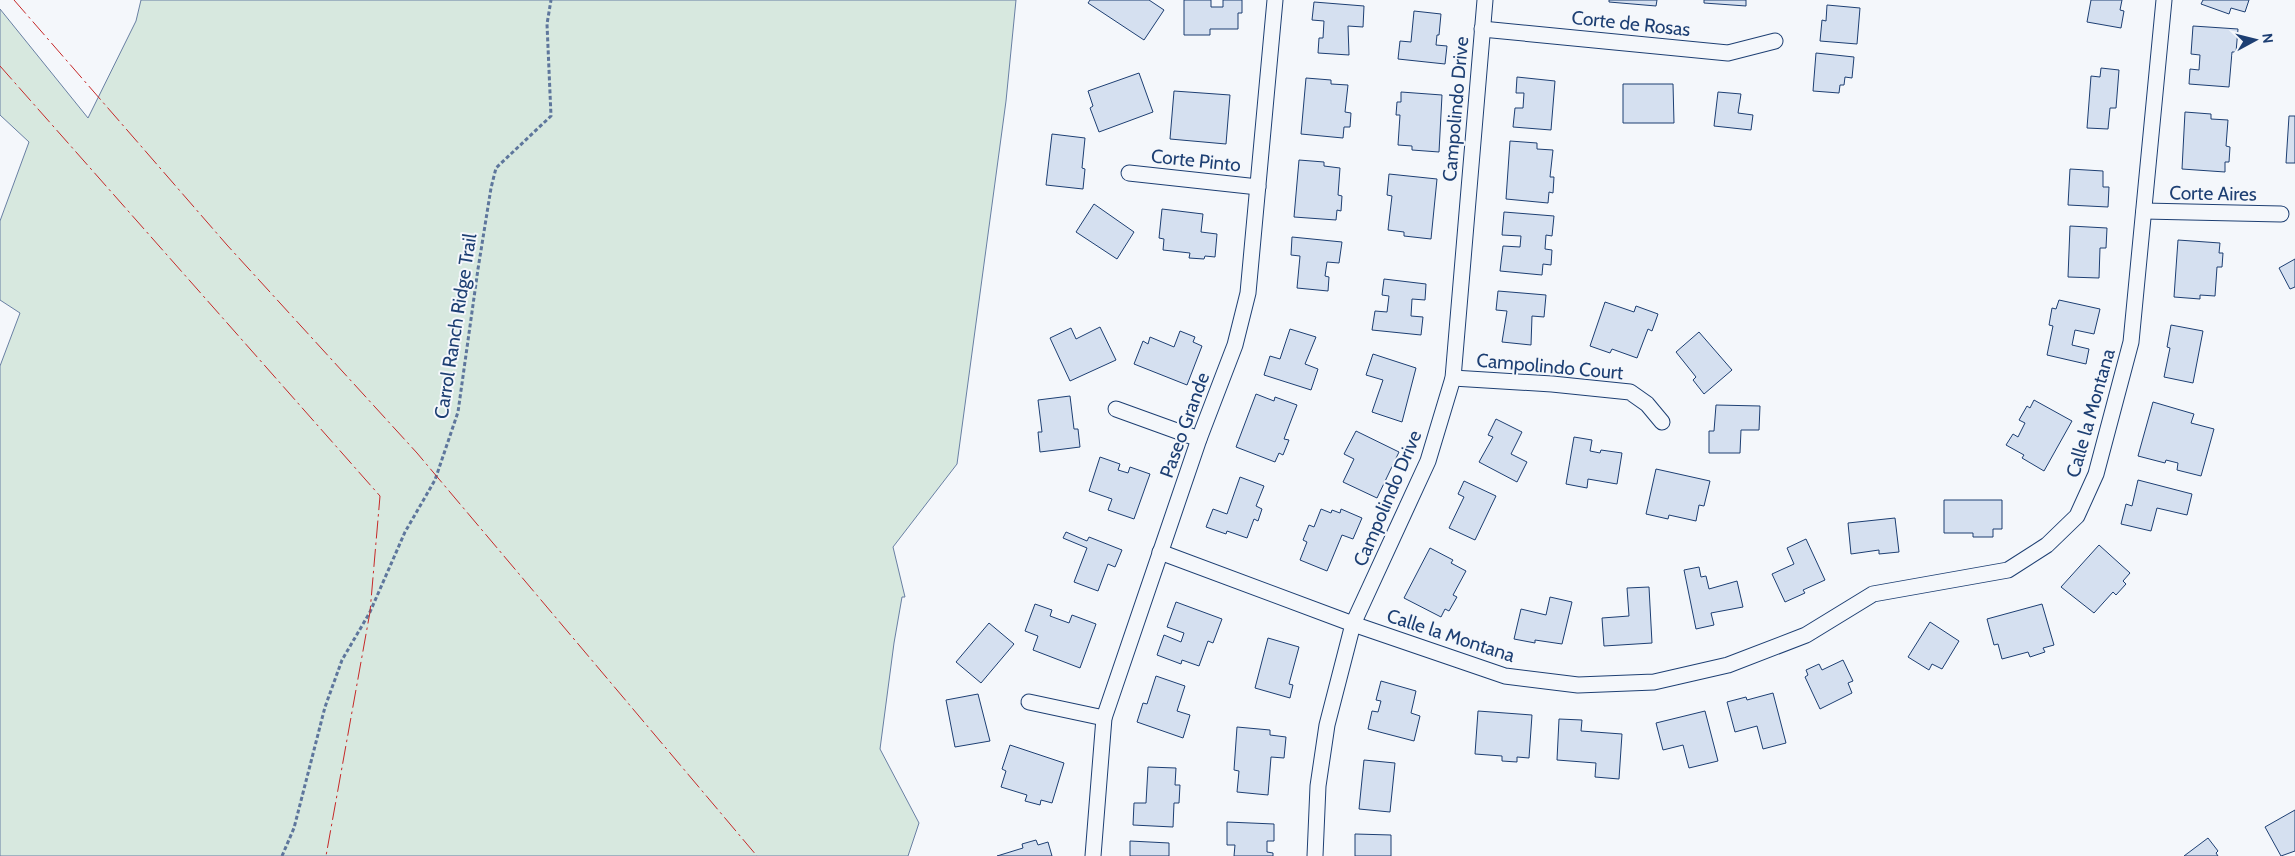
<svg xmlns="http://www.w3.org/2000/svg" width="2295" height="856" font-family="Cabin,sans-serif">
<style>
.green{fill:#d7e8df;stroke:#687fa3}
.building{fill:#d5e0f0;stroke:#1d3f73}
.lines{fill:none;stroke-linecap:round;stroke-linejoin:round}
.street-casing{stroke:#1d3f73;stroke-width:17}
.path{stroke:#5e769c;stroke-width:3;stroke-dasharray:4 2.5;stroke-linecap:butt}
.street{stroke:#f4f7fb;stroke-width:15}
.power{stroke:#c62828;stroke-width:1;stroke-dasharray:18 4 2.5 4;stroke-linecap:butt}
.labels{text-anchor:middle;stroke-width:4;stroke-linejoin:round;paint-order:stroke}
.street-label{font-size:19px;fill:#1d3f73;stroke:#f4f7fb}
</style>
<rect width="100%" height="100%" fill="#f4f7fb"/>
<path class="green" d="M141,0H1016L1006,101L957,464L893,547L905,597H902L894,643L880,749L919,823L908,856H0V366L20,313L0,300V221L29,142L0,115V9L88,118L136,21Z"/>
<g class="building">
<path d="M1090,0H1149L1164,10L1144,40L1088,3Z"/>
<path d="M1184,0H1211V7H1223V0H1242V13H1238V29H1210V35H1184Z"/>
<path d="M1609,0H1657L1656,6L1609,2Z"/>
<path d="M1704,0H1746V6L1704,3Z"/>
<path d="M2091,0H2122L2120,10L2124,11L2121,28L2087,22Z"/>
<path d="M2203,0H2249L2245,12L2231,8L2229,14L2201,4Z"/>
<path d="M1314,2L1364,6L1363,27L1348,26L1349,55L1318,53L1319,38H1323L1324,21L1312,20Z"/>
<path d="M1827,5L1860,8L1857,44L1820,41L1822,20L1826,21Z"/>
<path d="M1414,11L1441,14L1439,35H1437L1436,45L1447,46L1445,64L1398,59L1400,41L1411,42Z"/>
<path d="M2193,26L2238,29L2236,52H2232L2229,87L2189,84L2190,69L2199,70L2200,55L2191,54Z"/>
<path d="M1816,53L1854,57L1852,78L1845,77L1844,85H1840L1839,93L1813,91Z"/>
<path d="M2101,68L2119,70L2116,108H2110L2108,129L2087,128L2091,76L2100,77Z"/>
<path d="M1139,73L1153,112L1099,132L1090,108L1093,106L1088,91Z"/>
<path d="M1517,77L1555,81L1551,130L1513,127L1515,108H1523L1524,93H1516Z"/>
<path d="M1306,78L1331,80V84L1348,85L1345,112L1351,113L1350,127H1344L1343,138L1301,134Z"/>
<path d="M1623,84H1673L1674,123H1623Z"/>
<path d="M1174,91L1230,95L1226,144L1170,139Z"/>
<path d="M1401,92L1442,95L1439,152L1412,150V146L1398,145L1400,115H1396L1397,102H1401Z"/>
<path d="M1718,92L1741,94L1738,113L1753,115L1751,130L1714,126Z"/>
<path d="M2185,112L2211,114V119L2228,120L2226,146L2230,147L2229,162H2225V172L2182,169Z"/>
<path d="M2289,116H2295V163H2286Z"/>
<path d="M1052,134L1085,138L1082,168L1085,169L1083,189L1046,185Z"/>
<path d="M1510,141L1537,143V149L1553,150L1550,177H1554L1553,193L1549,192L1548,203L1506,199Z"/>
<path d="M1299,160L1324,162V166L1340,168L1338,195L1342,196L1341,211L1337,210L1336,220L1294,217Z"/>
<path d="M2070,169L2103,171V187H2109L2108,207L2068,205Z"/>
<path d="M1389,174L1437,179L1431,239L1404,236V232L1388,230L1392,196L1387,195Z"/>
<path d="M1094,204L1134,232L1117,259L1076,232Z"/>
<path d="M1162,209L1203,214L1201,232L1217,234L1215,257L1205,256L1204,259L1189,258L1190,253L1163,250L1164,239L1159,238Z"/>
<path d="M1504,212L1554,216L1552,236L1546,235L1545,249L1552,250L1551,265L1543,264L1542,275L1500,271L1503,246L1520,247L1521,236L1502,235Z"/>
<path d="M2070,226L2107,228L2106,248H2100L2099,278L2068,277Z"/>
<path d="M1292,237L1342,242L1339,263L1327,262L1325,276L1329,277L1328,291L1297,288L1300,256L1291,255Z"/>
<path d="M2178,240L2220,243L2219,253H2223L2222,267H2217L2215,296L2200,295V299L2174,297Z"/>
<path d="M2295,259V287L2290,289L2279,268Z"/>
<path d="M1384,279L1426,284L1425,300L1412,299L1411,316L1423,317L1421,335L1372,330L1375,311L1387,312L1389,296L1382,295Z"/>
<path d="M1498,291L1546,295L1544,317L1532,316L1531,345L1502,342L1507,311L1496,310Z"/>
<path d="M2059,300L2100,309L2094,334L2075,330L2072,345L2089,349L2086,364L2047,355L2053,326L2049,325L2052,308L2056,309Z"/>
<path d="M1605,302L1634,312L1636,306L1658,314L1652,331L1648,329L1637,358L1612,349L1610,353L1590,346Z"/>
<path d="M2171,325L2203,331L2193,383L2164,377L2170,348L2167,347Z"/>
<path d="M1100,327L1116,360L1070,381L1050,338L1071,328L1076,339Z"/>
<path d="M1290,329L1316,337L1305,364L1318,369L1311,390L1264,375L1270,356L1280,359Z"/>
<path d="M1180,331L1195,337L1193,342L1202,346L1187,385L1134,364L1143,341L1148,344L1150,337L1174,347Z"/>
<path d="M1699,332L1732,370L1704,394L1693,380L1696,377L1676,352Z"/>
<path d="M1373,354L1416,368L1402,422L1372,412L1383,380L1366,375Z"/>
<path d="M1256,394L1274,401L1275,397L1297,405L1284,439L1289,440L1283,455L1279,453L1275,462L1236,447Z"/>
<path d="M1070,396L1074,429H1078L1080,447L1040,452L1038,432H1042L1038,400Z"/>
<path d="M2034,400L2072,421L2044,471L2022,458L2024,455L2006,445L2013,434L2018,437L2025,423L2019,420L2027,406L2030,408Z"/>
<path d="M2153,402L2194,414L2191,423L2214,429L2201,476L2177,470L2178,463L2166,460L2165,463L2138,456Z"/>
<path d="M1716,405L1760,406L1759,430H1741L1740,453H1709V431H1714Z"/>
<path d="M1496,419L1522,432L1511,454L1527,462L1517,482L1479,462L1493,437L1488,435Z"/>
<path d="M1356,431L1399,452L1377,498L1343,482L1354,459L1344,454Z"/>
<path d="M1574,437L1592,440L1590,451L1600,453L1601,450L1622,453L1617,484L1588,479L1587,488L1566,484Z"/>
<path d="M1100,457L1120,464L1118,470L1128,473L1130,467L1150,474L1134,519L1108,510L1112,499L1089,491Z"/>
<path d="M1656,469L1710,481L1704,506L1699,505L1696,521L1669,515L1668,519L1646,514Z"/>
<path d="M1240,477L1264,486L1256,506L1262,509L1258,521L1254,519L1247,538L1227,531L1226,534L1206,527L1213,509L1227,514Z"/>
<path d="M2138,480L2192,494L2187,515L2157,508L2151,531L2121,524L2126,504L2132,506Z"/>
<path d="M1464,481L1496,496L1475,540L1449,528L1464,497L1458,494Z"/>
<path d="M1944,500H2002V529H1993V537H1973V533H1944Z"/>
<path d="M1321,509L1331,513L1332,510L1340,513L1341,509L1362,518L1353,539L1342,535L1327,571L1300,560L1307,542L1303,540L1309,525L1314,527Z"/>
<path d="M1895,518L1899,552L1879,554V550L1851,554L1848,523Z"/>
<path d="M1066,532L1087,541L1089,537L1122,550L1115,567L1108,564L1098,591L1074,582L1087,548L1063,538Z"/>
<path d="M1806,539L1825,580L1803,590L1805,593L1785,602L1772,574L1794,564L1787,548Z"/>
<path d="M2099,545L2130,573L2123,581L2126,584L2116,595L2113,592L2094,613L2061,587Z"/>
<path d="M1430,548L1453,560L1451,563L1466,571L1453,595L1457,597L1449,611L1445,609L1441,617L1404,598Z"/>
<path d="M1699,567L1701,577L1706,576L1709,589L1737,581L1743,607L1711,613L1714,625L1696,629L1684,570Z"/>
<path d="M1649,587L1652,643L1604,646L1602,618L1629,616L1627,588Z"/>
<path d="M1550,597L1572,602L1562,644L1535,640V643L1514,639L1521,609L1546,615Z"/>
<path d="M1176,602L1222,619L1213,643L1208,641L1199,666L1182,660L1181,664L1157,655L1164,635L1181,642L1184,633L1167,627Z"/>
<path d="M1035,604L1052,610L1050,616L1069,623L1072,615L1096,624L1080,668L1033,650L1038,636L1025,631Z"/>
<path d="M2042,604L2054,645L2043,648L2045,652L2030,657L2028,652L2002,659L1998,644L1994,645L1987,619Z"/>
<path d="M1930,622L1959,641L1942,669L1932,664L1929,670L1908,657Z"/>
<path d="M989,623L1014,644L981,683L956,662Z"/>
<path d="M1268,638L1299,647L1289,684L1293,685L1290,698L1255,688Z"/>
<path d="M1843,660L1853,681L1848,683L1852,693L1820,709L1805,677L1808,675L1806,670L1819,664L1822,670Z"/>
<path d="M1156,676L1185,686L1177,711L1190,715L1183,738L1137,722L1143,703L1147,704Z"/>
<path d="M1381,681L1416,691L1411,713L1420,716L1414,741L1368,729L1372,711L1378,712L1381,701L1376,700Z"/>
<path d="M1773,693L1786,743L1763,749L1757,726L1735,732L1727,702L1746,697L1747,700Z"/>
<path d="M978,694L990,741L955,747L946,700Z"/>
<path d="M1478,711L1532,715L1529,758L1517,757V762L1502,761V756L1475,754Z"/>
<path d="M1705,711L1718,761L1689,768L1683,745L1663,750L1656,723Z"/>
<path d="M1559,719L1582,720L1581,731L1622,734L1619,779L1595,777L1596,763L1557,760Z"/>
<path d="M1237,727L1270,730V735L1286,737L1284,758L1271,757L1268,795L1237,792L1239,771L1234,770Z"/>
<path d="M1010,745L1064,763L1052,803L1041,800L1040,805L1025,801L1027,795L1001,787L1006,771L1002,769Z"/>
<path d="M1364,760L1395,763L1390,812L1359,809Z"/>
<path d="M1148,767L1176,768L1175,785H1180L1179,803H1174L1173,827L1133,825L1134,803H1146Z"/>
<path d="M2295,810V851L2281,856L2265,827Z"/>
<path d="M1227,822L1274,824V841H1267V852L1273,853V856H1234L1235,845H1227Z"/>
<path d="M1355,834L1391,835V856H1355Z"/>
<path d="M2208,838L2218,851L2216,853L2218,856H2184Z"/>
<path d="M1036,840L1038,845L1048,842L1052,856H997L1023,848L1022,844Z"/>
<path d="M1130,841L1169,843V856H1130Z"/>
</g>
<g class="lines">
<defs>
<g id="street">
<path d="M1482,29L1728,53L1775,41"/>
<path d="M1129,173L1258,187"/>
<path d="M2144,211L2281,214"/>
<path d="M1453,378L1552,384L1630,392L1647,404L1662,422"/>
<path d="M1116,409L1199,439"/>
<path d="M1160,552L1353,624L1505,676L1578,685L1654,682L1728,665L1806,635L1873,594L2008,570L2047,545L2077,516L2096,474L2131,342L2164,0"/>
<path d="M1029,702L1104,718"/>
<path d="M1093,856L1104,718L1199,439L1235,345L1248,293L1275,0"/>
<path d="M1315,856L1318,786L1327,725L1353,624L1428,461L1453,378L1485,0"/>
</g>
</defs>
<use href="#street" class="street-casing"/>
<path class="path" d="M282,856L294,828L325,707L342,660L370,612L405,532L435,480L458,412L478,269L491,188L496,168L551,116L547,24L551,0"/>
<use href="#street" class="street"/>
<g class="power">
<path d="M14,0L227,245L417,453L757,856"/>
<path d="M0,66L380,496L370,612L326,856"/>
</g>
</g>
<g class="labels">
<g class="street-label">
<text transform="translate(1631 23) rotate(6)" y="7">Corte de Rosas</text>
<text transform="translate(1455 109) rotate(-85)" y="7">Campolindo Drive</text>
<text transform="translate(1196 160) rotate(6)" y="7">Corte Pinto</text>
<text transform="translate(2213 193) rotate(1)" y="7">Corte Aires</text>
<text transform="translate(455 326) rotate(-81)" y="7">Carrol Ranch Ridge Trail</text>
<text transform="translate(1550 366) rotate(5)" y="7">Campolindo Court</text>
<text transform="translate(2090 413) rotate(-74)" y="7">Calle la Montana</text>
<text transform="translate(1184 425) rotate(-70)" y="7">Paseo Grande</text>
<text transform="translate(1387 498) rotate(-67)" y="7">Campolindo Drive</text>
<text transform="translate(1451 635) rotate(18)" y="7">Calle la Montana</text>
</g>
</g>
<g transform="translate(2255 40) rotate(83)" stroke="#f4f7fb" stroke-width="4" paint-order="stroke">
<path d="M0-4L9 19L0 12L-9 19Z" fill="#1d3f73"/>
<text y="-8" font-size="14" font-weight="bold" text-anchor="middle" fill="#1d3f73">N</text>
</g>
</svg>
